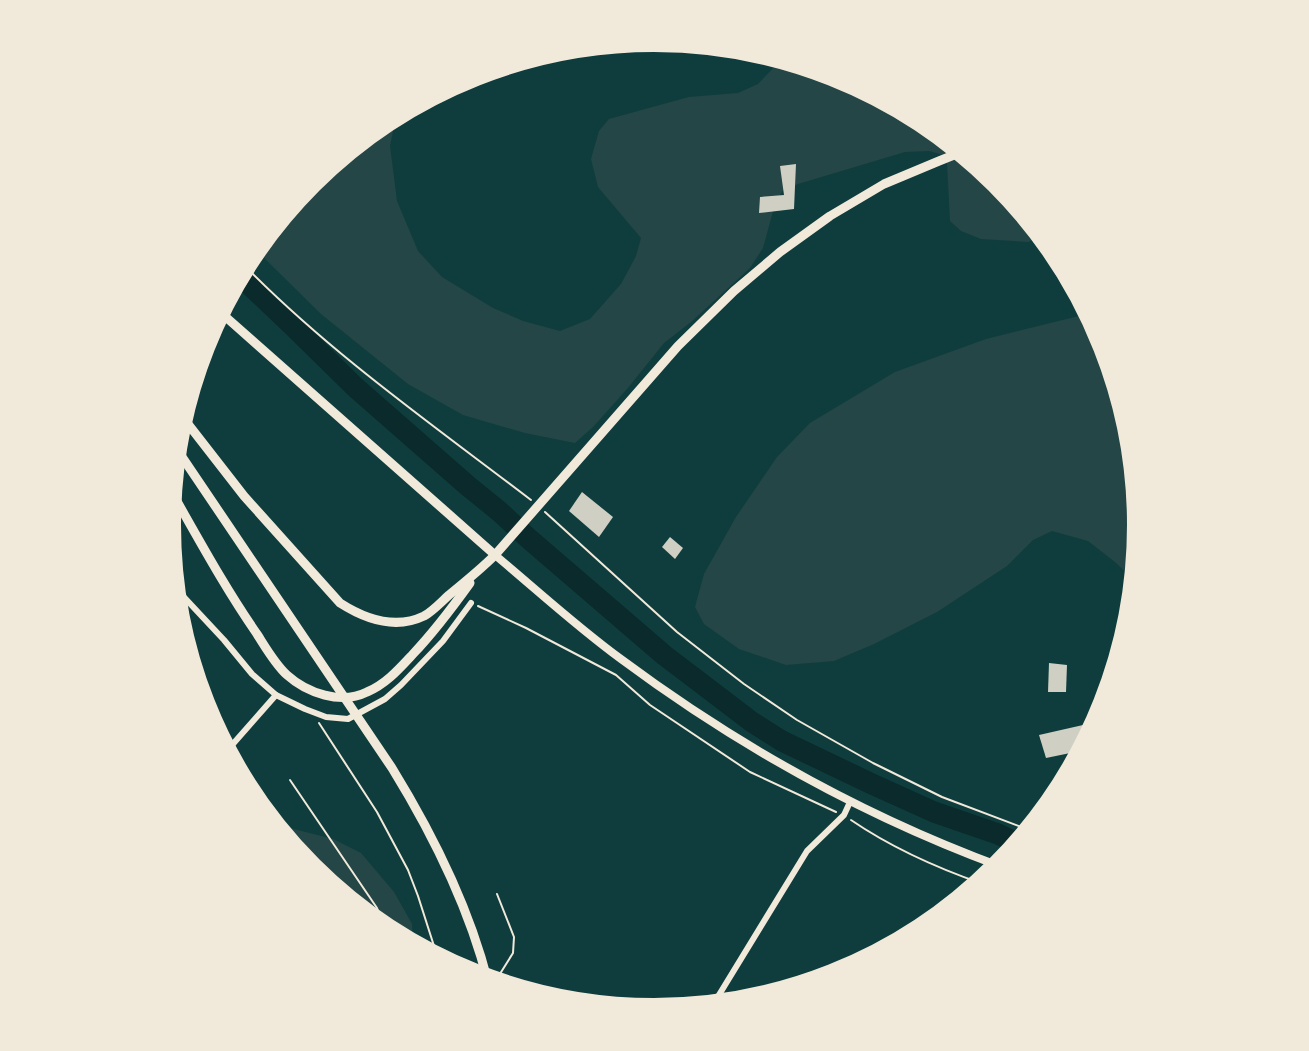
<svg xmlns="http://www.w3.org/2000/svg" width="1309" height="1051" font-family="'DejaVu Sans',sans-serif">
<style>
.green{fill:#244646}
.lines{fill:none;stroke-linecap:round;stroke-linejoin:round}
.river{stroke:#0a2a2b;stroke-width:21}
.building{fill:#cfcfc3}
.path{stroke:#f1e9da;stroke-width:2}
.minor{stroke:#f1e9da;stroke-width:6}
.secondary{stroke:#f1e9da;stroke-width:8}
.primary{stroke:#f1e9da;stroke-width:9}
.rim{fill:none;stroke:#f1e9da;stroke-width:8}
</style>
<rect width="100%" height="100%" fill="#0f3d3e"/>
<g class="green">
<path d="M784,57L842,75L926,120L1000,181L1044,235L1028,242L981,239L961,231L950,221L947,163L940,154L929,151L905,152L798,184L783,190L775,204L763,248L750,268L691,322L664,343L627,389L593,427L575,443L525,433L463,415L408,384L321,314L254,248L310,180L384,120L397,112L390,146L397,201L418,251L442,277L493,308L523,321L560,331L590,319L621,284L636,256L641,238L598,187L591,159L599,131L609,119L689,97L738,93L758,84Z"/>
<path d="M1091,313L1105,339L1133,431L1142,526L1137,583L1115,562L1088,541L1052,531L1033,540L1007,566L937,612L874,644L834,661L786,665L739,649L704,624L695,607L704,574L736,517L777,457L810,423L895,372L986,339Z"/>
<path d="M270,823L333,839L361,853L394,892L412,924L413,947L383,931L309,870Z"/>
</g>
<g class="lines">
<path class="river" d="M238,274L293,326L355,387L468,486L500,512L528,538L664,655L752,722L782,741L872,784L934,812L998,834L1021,845"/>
</g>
<g class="building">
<path d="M796,164L794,209L759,213L760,197L784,195L780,166Z"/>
<path d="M582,492L613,517L599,537L569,511Z"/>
<path d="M670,537L683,548L675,559L662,547Z"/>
<path d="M1049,663L1067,665L1066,692H1048Z"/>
<path d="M1083,725L1086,748L1085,750L1046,758L1039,735Z"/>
</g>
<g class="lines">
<g class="path">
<path d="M243,264C330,353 433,425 531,500"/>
<path d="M545,512L677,632L744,684L797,720L873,763L942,797L1032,831"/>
<path d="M478,606L526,628L616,675L650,705L750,772L836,812"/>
<path d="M319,723L377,812L408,870L418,896L434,946L433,958"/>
<path d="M290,780L377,908L382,921"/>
<path d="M851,820C892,848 937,868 983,884"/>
<path d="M497,894L514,937L513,953L498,977"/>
</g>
<g class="minor">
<path d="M172,578L182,595L224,640L252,674L276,695L305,709L326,717L348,719L385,699L401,685L443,641L471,603"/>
<path d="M225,753L276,695"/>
<path d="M382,930L409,945"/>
<path d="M711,1008L807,851L844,815L850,802"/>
</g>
<path class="secondary" d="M495,555C537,590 577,627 621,659C738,746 866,817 1002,867"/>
<g class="primary">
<path d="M219,311L495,555"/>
<path d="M181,415L244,496L340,603C365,619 395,630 424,616C433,611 441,602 449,595C465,582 481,569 495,555L678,346L734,291L780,252L830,216L884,184L939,161L964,151"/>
<path d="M174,445L392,768C432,833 469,907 488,982"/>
<path d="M170,489C198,538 225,588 257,634C266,648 275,664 287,675C307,693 341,705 367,692C386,684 399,669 413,654C434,632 452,608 470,583"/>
</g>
</g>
<path d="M0 0H1309V1051H0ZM177 525a477 477 0 1 1 954 0a477 477 0 1 1-954 0Z" fill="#f1e9da" fill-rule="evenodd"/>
<path class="rim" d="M177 525a477 477 0 1 1 954 0a477 477 0 1 1-954 0Z"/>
</svg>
